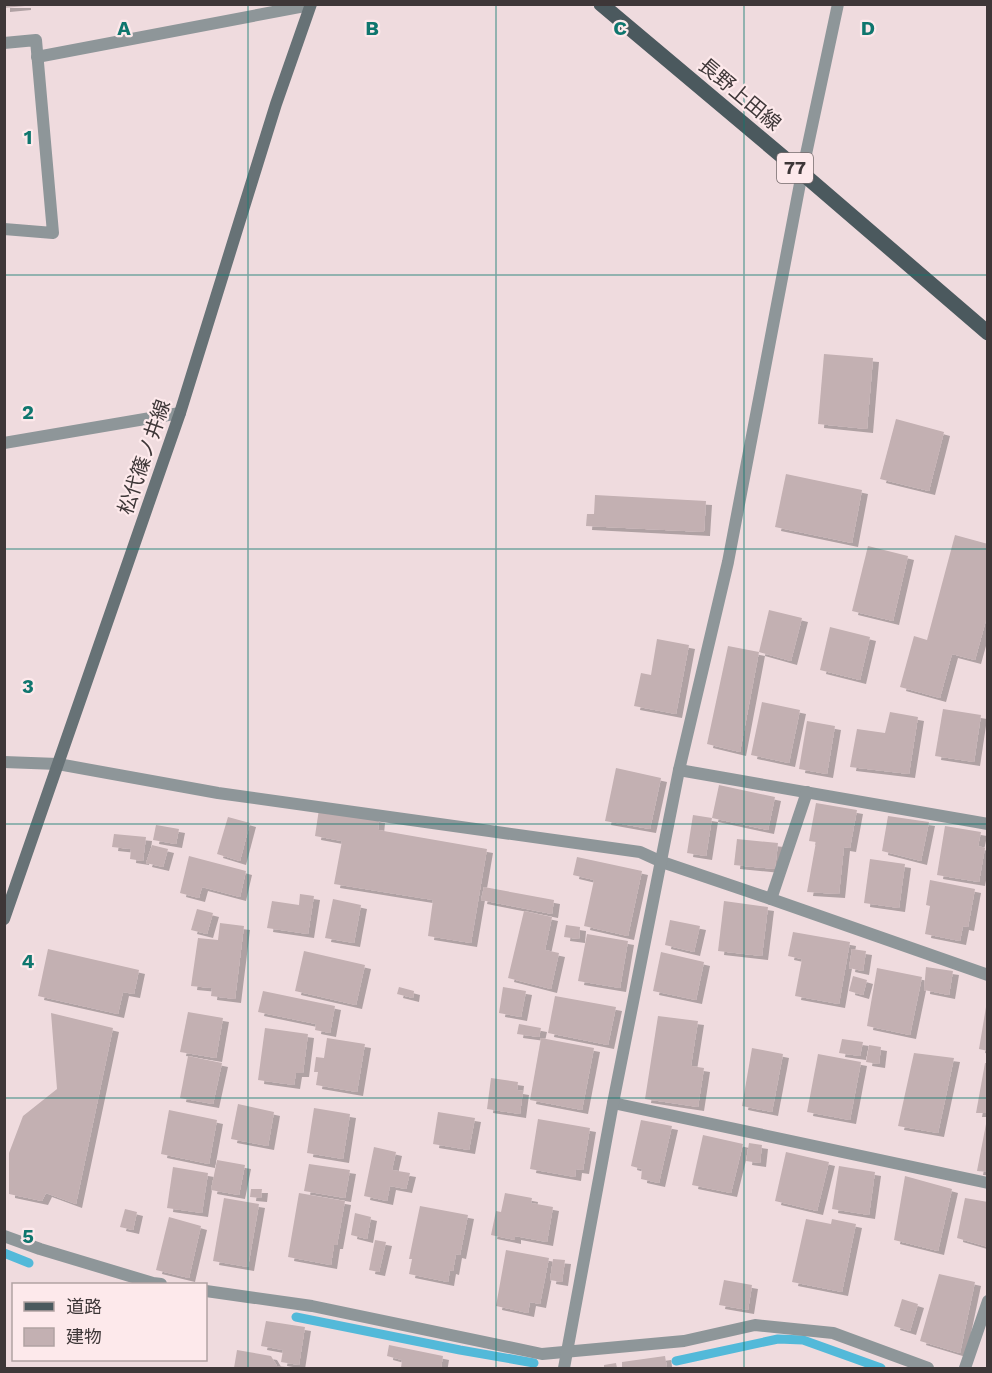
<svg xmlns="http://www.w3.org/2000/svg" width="992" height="1373" font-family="'Work Sans','Noto Sans JP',sans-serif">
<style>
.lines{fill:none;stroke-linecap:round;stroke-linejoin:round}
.stream{stroke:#53b9d9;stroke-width:9}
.building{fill:#c3b0b2;filter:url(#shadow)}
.street{stroke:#8e9699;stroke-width:12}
.secondary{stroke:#677276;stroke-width:12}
.primary{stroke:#4b595e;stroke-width:15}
.grid{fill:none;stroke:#0f766e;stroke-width:1.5;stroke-opacity:0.55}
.labels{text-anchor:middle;stroke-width:4.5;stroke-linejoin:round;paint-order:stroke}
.shield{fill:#fde9eb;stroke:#776c6e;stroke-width:1.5}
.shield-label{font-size:18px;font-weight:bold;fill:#3e3738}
.street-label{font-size:20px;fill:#3e3738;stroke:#fde9eb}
.grid-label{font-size:20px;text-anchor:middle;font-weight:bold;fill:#0f766e;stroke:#fde9eb;stroke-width:4.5;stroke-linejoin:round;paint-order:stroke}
</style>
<defs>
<filter id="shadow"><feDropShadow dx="6" dy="4" stdDeviation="0" flood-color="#0004"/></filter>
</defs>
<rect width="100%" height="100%" fill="#efdbde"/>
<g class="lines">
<g class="stream">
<path d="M4,1253L29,1263"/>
<path d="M296,1317L460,1350L534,1363"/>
<path d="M676,1361L778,1339L803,1340L881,1368"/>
</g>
</g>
<g class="building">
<path d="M4,4H25V6L4,8Z"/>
<path d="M824,354L873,358L867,429L818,424Z"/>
<path d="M896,419L944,432L929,491L880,479Z"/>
<path d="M786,474L862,490L852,543L775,527Z"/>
<path d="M595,495L706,501L704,532L586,526L587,514H594Z"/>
<path d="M955,535L988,544V613L975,660L952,654L940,698L900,687L914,636L927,640Z"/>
<path d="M868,546L908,556L893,621L852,611Z"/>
<path d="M769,610L802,618L791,661L759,652L740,752L707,744L728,646L759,652Z"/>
<path d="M830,627L870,637L860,680L820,670Z"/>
<path d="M657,639L689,645L676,714L634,706L641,673L651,675Z"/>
<path d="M762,702L800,710L789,763L751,755Z"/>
<path d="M943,709L981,715L974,762L935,756Z"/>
<path d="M890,712L918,717L909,774L850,767L857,729L885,733Z"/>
<path d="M807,721L835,726L827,774L799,769Z"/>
<path d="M616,768L661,778L650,829L605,821Z"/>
<path d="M719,785L775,797L768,830L712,818Z"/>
<path d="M816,803L857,810L850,848L844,847L839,894L807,892L816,842L809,841Z"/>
<path d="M319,809L379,819L378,830L487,849L471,943L428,936L433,900L334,884L342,841L315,836Z"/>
<path d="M693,815L712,818L706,856L687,853Z"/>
<path d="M888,816L929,822L921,861L882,851Z"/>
<path d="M228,817L250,823L240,861L217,854Z"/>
<path d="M156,825L179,829L176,844L153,840Z"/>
<path d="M945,826L981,832L978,846L985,848L979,882L937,875Z"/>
<path d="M114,834L146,837L143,861L130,859L131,849L112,847Z"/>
<path d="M737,839L778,843L775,869L734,865Z"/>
<path d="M152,845L168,849L163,867L146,863Z"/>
<path d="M189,856L246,871L240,897L202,887L199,898L180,893Z"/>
<path d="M577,857L642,871L628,936L584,926L594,880L573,875Z"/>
<path d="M870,859L905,864L899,908L864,903Z"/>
<path d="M930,880L975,889L968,927L963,926L960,941L925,934L930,906L926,905Z"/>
<path d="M484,887L554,900L552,914L481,900Z"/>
<path d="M300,894L314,896L308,934L267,928L272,901L299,905Z"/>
<path d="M333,899L361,905L354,943L325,938Z"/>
<path d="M724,901L768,907L762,956L718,951Z"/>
<path d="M197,909L213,913L207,934L191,930Z"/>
<path d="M524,911L552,917L545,950L559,953L551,989L508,978Z"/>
<path d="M670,920L700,926L694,952L665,945Z"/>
<path d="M220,923L244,926L235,999L211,996L212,988L191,986L198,938L218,940Z"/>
<path d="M566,925L580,927L579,939L564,937Z"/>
<path d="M793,932L850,942L839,1004L795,996L802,959L788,956Z"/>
<path d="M587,934L628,941L620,988L578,981Z"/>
<path d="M48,949L139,970L134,994L123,992L118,1014L38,996Z"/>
<path d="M852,949L866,951L863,971L849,968Z"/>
<path d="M304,951L365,965L356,1005L295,991Z"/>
<path d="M661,952L704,962L696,1000L653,991Z"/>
<path d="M926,967L953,971L949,995L924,990Z"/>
<path d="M877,968L922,977L910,1035L867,1026Z"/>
<path d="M853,976L867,980L863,995L849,991Z"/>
<path d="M399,987L414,991L413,998L397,994Z"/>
<path d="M503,987L526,991L521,1017L499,1013Z"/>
<path d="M263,991L335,1006L330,1033L315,1030L316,1024L258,1012Z"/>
<path d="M555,996L616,1007L608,1045L548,1033Z"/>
<path d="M986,1007H988V1051L979,1049Z"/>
<path d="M188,1012L223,1018L216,1058L180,1052Z"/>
<path d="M51,1013L113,1028L76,1204L46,1193L42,1201L9,1194V1153L23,1116L57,1089Z"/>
<path d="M658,1016L698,1021L691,1066L704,1068L698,1107L645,1099Z"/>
<path d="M519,1024L541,1028L539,1037L517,1034Z"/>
<path d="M265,1028L308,1034L303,1073H296L294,1085L258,1080Z"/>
<path d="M327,1038L365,1044L357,1092L316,1085L318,1072H314L316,1057L324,1058Z"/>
<path d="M541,1038L594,1048L582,1110L530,1100Z"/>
<path d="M842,1039L863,1042L860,1056L839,1053Z"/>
<path d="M869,1045L881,1047L879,1064L866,1062Z"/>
<path d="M752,1048L783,1054L772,1112L742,1106Z"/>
<path d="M914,1053L954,1058L938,1133L898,1126Z"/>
<path d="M818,1054L861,1062L850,1120L807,1112Z"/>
<path d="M188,1056L222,1063L213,1104L180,1098Z"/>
<path d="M985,1063H988V1113H976Z"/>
<path d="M491,1078L518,1082L517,1090L523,1091L520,1114L487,1109Z"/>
<path d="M238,1104L274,1112L268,1146L231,1139Z"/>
<path d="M314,1108L350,1114L343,1159L307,1153Z"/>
<path d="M169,1110L217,1120L209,1164L161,1154Z"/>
<path d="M438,1112L475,1118L469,1150L433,1144Z"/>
<path d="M538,1119L590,1128L583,1170L576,1169L575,1177L530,1169Z"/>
<path d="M641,1120L672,1126L659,1183L641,1179L642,1169L631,1166Z"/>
<path d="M986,1124L988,1125V1172L977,1171Z"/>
<path d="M703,1135L743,1144L731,1193L692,1185Z"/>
<path d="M749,1143L762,1145L760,1163L746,1161Z"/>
<path d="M374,1147L396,1152L392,1170L410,1173L406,1189L390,1186L387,1201L364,1196Z"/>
<path d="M786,1152L829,1162L817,1211L775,1201Z"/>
<path d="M217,1160L245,1165L239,1195L211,1190Z"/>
<path d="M309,1164L350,1170L345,1198L304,1191Z"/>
<path d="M839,1166L875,1172L869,1215L832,1209Z"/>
<path d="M173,1167L208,1173L202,1213L167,1208Z"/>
<path d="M905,1176L952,1189L938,1251L894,1240Z"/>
<path d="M251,1189H262L261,1198L250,1197Z"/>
<path d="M299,1193L345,1201L337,1245H334L331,1265L288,1257Z"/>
<path d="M505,1193L532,1198L531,1203L553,1207L547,1242L515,1236V1240L491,1235L496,1211L501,1212Z"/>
<path d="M224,1198L259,1204L248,1267L213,1261Z"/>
<path d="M965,1198L988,1202V1247L957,1238Z"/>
<path d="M420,1206L468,1215L460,1255L456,1254L453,1271L450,1270L448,1282L409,1274L412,1259H409Z"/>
<path d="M125,1209L137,1212L133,1230L120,1227Z"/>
<path d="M355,1213L371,1217L367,1239L351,1235Z"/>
<path d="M169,1217L201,1226L189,1278L156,1270Z"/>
<path d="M806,1219L831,1224L832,1219L856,1224L842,1292L792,1282Z"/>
<path d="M375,1240L386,1242L379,1272L369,1270Z"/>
<path d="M506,1250L549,1258L540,1304L530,1302L528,1313L496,1306Z"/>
<path d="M553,1259L565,1260L562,1282L550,1280Z"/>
<path d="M939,1274L975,1282L960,1353L920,1341Z"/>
<path d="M724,1280L752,1285L748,1310L719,1305Z"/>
<path d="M902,1299L918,1304L910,1331L894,1326Z"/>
<path d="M266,1321L305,1327L299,1365L281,1362L283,1350L261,1346Z"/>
<path d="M389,1345L443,1356L441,1368H401L402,1360L387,1356Z"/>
<path d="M237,1350L271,1356L277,1366L286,1367V1368H234Z"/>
<path d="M665,1356L667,1368H622V1362Z"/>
<path d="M616,1363L617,1368H604V1365Z"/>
</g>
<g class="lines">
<g class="street">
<path d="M4,43L36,40L53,233L4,229"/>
<path d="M37,57L310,5"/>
<path d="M4,443L180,413"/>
<path d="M4,762L58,764L218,793L640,852L662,862L771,899L988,975"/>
<path d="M679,770L988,824"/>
<path d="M771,899L807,792"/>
<path d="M613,1103L988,1183"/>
<path d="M4,1236L40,1249L153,1283L161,1284"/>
<path d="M206,1291L312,1306L542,1354L684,1341L755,1325L833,1333L928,1368"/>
<path d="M564,1368L613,1103L679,770L728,562L802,173L838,4"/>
<path d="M965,1368L988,1301"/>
</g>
<path class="secondary" d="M4,919L180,413L276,104L311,4"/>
<path class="primary" d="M601,4L802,173L988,333"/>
</g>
<path class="grid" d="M248,4V1368M496,4V1368M744,4V1368M4,275H988M4,549H988M4,824H988M4,1098H988"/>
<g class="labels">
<rect class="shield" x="777" y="153" width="36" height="30" rx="4.5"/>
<g class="shield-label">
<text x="795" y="174">77</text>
</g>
<g class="street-label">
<text transform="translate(740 94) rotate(40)" y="7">長野上田線</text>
<text transform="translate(144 457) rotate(-71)" y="7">松代篠ノ井線</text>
</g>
</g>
<g class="grid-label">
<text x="124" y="35">A</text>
<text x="372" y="35">B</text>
<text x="620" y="35">C</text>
<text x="868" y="35">D</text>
<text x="28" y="144">1</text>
<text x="28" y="419">2</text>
<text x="28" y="693">3</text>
<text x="28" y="968">4</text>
<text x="28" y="1243">5</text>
</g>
<rect width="992" height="1373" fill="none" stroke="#3e3738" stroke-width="12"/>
<rect x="12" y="1283" width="195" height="78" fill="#fde9eb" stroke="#b1a2a3" stroke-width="1.5"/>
<rect x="24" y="1302" width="30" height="9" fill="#4b595e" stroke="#b1a2a3" stroke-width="1.5"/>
<text x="66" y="1313" font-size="18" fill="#3e3738">道路</text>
<rect x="24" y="1328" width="30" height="18" fill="#c3b0b2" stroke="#b1a2a3" stroke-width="1.5"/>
<text x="66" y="1343" font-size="18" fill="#3e3738">建物</text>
</svg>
